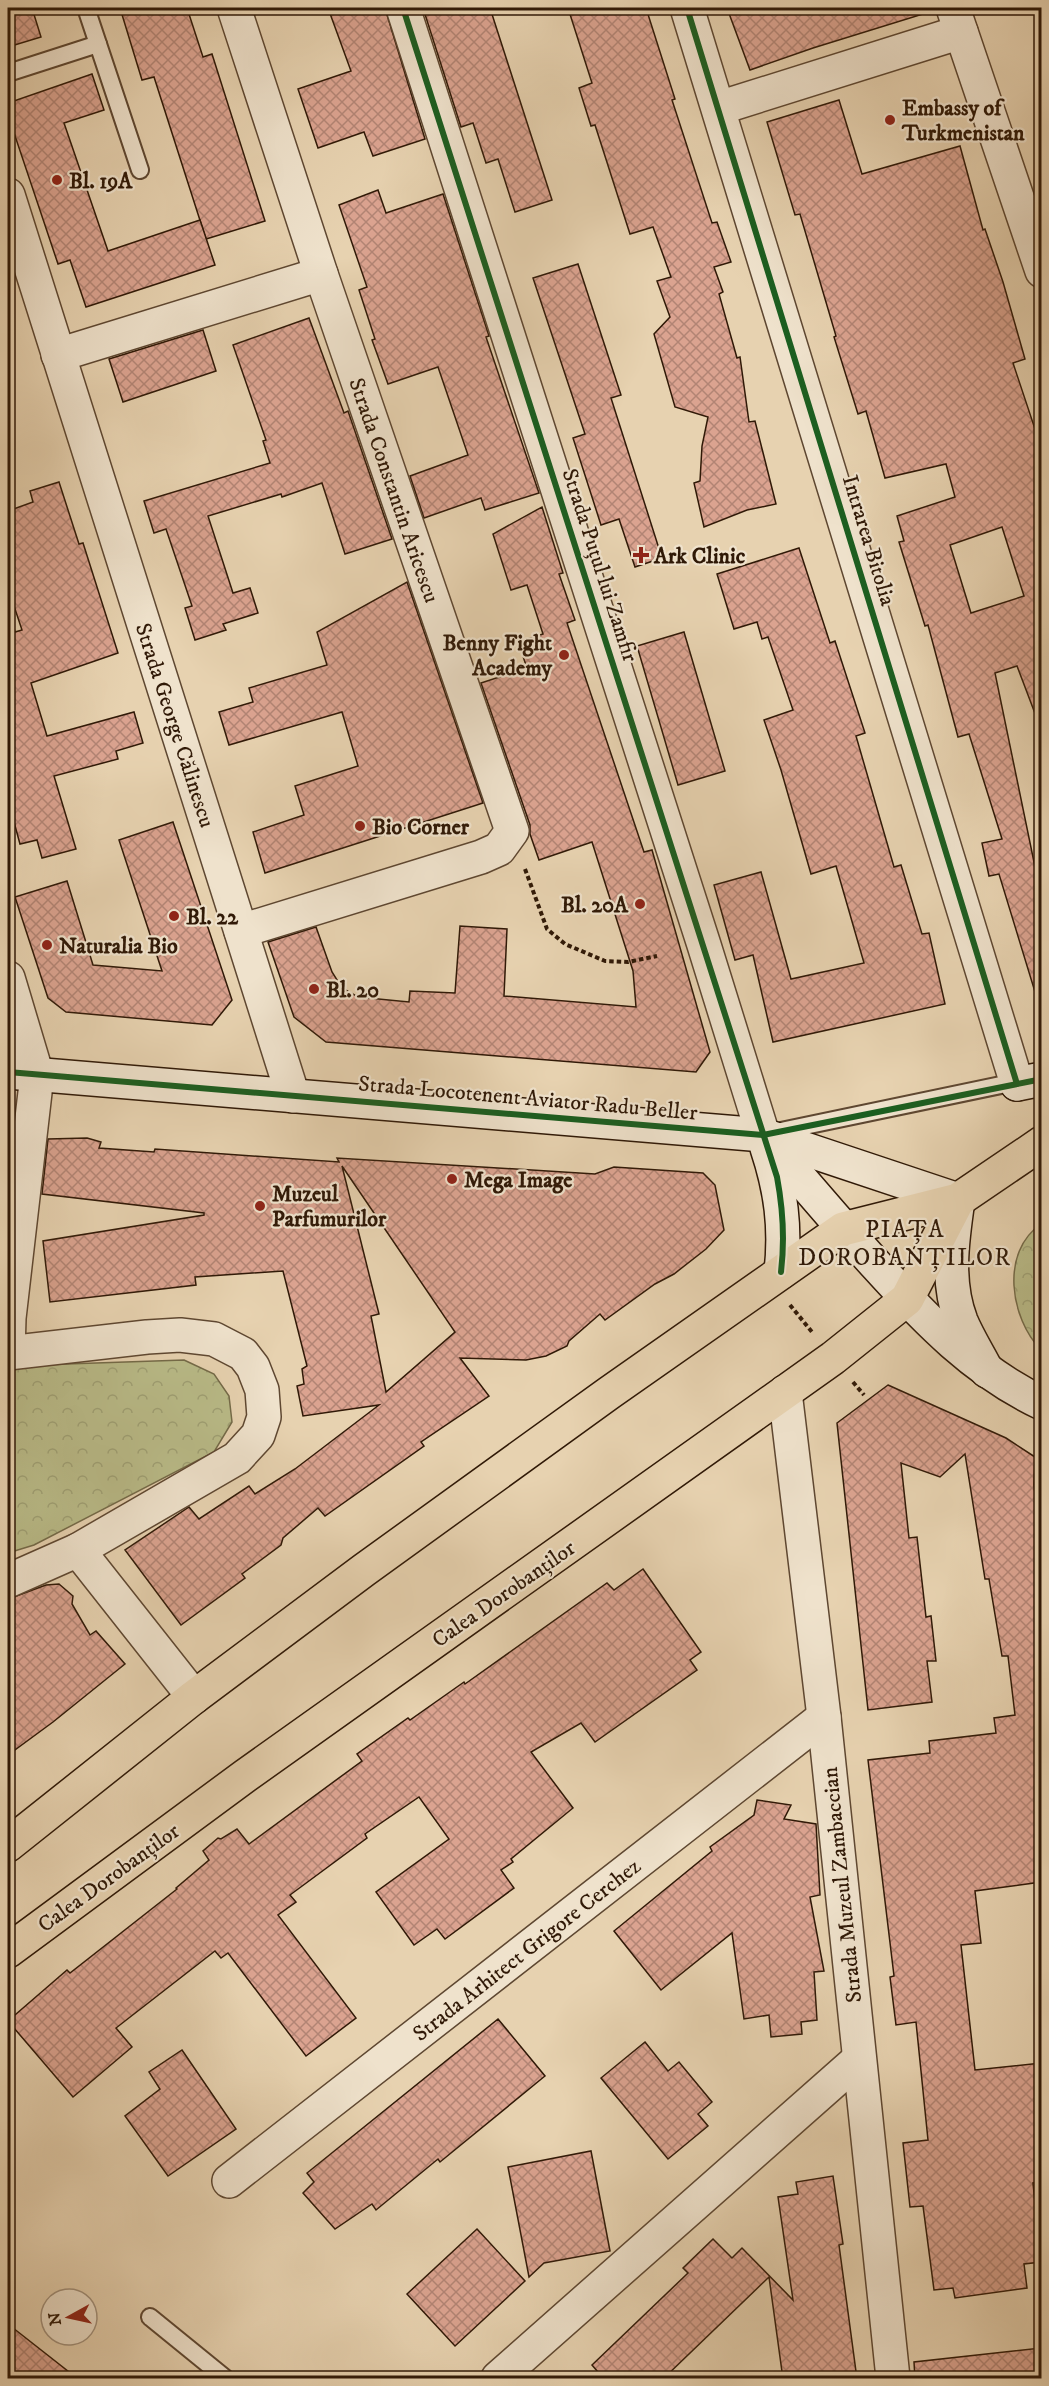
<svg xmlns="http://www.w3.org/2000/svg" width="1049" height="2386" font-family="'IM FELL DW Pica',serif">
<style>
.forest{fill:url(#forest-crowns);stroke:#746a48;stroke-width:1.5}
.building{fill:url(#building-cross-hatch);stroke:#301907;stroke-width:1.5;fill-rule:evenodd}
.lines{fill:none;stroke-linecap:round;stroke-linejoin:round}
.lane-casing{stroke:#5e4731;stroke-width:20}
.street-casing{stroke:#5e4731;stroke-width:36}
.secondary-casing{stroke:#301907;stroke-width:36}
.primary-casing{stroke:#301907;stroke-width:36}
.path{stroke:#301907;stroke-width:4;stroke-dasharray:4.5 3;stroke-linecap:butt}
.lane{stroke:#efe2cc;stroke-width:16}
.street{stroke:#efe2cc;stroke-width:33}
.secondary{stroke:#efe2cc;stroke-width:33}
.primary{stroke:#e7d2b0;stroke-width:33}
.cycleway-casing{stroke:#efe2cc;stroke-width:10}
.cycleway{stroke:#1b5e20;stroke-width:6}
.poi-dot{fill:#8f2418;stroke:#efe2cc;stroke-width:2}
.labels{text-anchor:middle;stroke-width:4.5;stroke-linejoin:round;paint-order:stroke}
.poi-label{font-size:22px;font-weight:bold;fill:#301907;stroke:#efe2cc;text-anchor:start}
.street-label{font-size:22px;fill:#301907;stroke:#efe2cc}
.neighbourhood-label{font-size:24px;letter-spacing:1.5px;fill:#301907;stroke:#efe2cc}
</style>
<defs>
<pattern id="forest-crowns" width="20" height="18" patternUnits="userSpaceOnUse" patternTransform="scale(1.5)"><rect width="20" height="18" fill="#b9bb88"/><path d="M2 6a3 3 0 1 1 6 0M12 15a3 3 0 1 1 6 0" fill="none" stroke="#9fa074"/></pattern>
<pattern id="building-cross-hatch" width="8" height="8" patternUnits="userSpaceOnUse" patternTransform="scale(1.5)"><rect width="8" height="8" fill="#dba390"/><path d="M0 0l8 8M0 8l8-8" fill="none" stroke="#b28474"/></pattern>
</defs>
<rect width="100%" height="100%" fill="#e7d2b0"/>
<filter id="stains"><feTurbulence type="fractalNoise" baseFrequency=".00333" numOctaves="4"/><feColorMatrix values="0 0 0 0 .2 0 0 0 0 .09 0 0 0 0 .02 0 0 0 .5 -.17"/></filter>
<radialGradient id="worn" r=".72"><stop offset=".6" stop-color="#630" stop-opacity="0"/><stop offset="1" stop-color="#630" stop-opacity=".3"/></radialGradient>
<g class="forest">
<path d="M1041,1224V1350C1010,1318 1000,1252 1041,1224Z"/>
<path d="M184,1360L214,1374L229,1396L232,1422L214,1452L34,1545L8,1553V1366Z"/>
</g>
<g class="building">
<path d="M8,8H32L41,37L8,47Z"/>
<path d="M120,8H187L203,57L212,54L265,221L206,239L154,77L142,80Z"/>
<path d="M328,8H385L425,139L373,156L364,132L318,148L298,89L351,71Z"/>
<path d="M423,8H490L552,200L515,212L498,159L486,163L473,123L461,127Z"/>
<path d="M568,8H646L675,99L672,100L712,223L717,222L731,262L714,267L723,292L719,294L737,358L740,357L749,422L755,421L776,504L747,510L704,527L694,483L700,481L702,446L708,417L675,407L654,334L670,317L657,281L671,277L653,227L630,234L595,125L591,126L579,88L592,83Z"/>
<path d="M727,8H922L923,14L813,48L750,70Z"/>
<path d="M92,74L104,110L64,123L108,251L200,220L215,265L86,307L70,260L58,264L8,115V103Z"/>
<path d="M839,100L862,174L960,146L983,230L985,229L1003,282L1025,359L1013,363L1041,447V723L1039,724L1017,666L995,673L1041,896V991L1035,992L999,874L989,876L982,843L1002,839L969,734L958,737L928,625L925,626L899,542L904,541L897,516L955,497L946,464L885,478L866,411L858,414L834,337L836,336L800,214L795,215L767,122ZM1002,527L1024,596L971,613L950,545Z"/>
<path d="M378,190L386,213L443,194L489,336L486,337L539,493L485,510L481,498L424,518L410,476L468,455L438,367L388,384L372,340L375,339L359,290L367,287L339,205Z"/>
<path d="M578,264L621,395L611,398L662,558L635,567L619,519L601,525L573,438L585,434L533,278Z"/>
<path d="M309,318L344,413L348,411L392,539L345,554L322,483L282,497L281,494L208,516L233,593L250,588L258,613L223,624L226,630L195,640L185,608L192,606L166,529L154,533L144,501L270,463L263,441L266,440L233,345Z"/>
<path d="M203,330L216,371L123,402L109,359Z"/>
<path d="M59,482L79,544L83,543L118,653L31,683L47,736L134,712L143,743L116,751L118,759L54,776L76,849L42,858L37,840L20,844L8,800V629L14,628L15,632L22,630L8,588V511L33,502L30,491Z"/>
<path d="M542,507L563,573L559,574L575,620L567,623L644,852L652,850L710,1052L696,1072L326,1042L294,1017L268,942L316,927L332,972L342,988L358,997L409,1002L410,991L455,993L460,926L507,929L504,996L636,1007L633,971L592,842L539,860L530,834V825L481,683L527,668L518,642L543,634L527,585L511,590L493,534Z"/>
<path d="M799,548L830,643L835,641L865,733L856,736L894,867L901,865L922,934L929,933L945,1004L773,1042L753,955L735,960L714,885L761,872L791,979L864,963L836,866L811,874L781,770L764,720L793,710L768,637L762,639L757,622L734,629L717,574Z"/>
<path d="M407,582L483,803L265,873L253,832L304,815L295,786L358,766L342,712L229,745L219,712L253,702L249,688L327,665L317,632Z"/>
<path d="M684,632L725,771L678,785L637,646Z"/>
<path d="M173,822L232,1000L212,1025L66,1012L48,998L15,897L67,881L93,965L162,971L119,840Z"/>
<path d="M87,1138L101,1142L99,1148L154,1152L155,1149L339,1162L337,1158L595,1174L614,1167L703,1173L715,1185L724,1230L706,1249L674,1274L655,1284L605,1320L600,1314L569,1341L567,1346L546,1356L526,1360L460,1358L489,1396L421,1442L424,1446L325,1516L318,1508L283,1538L281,1545L242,1574L245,1578L181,1625L125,1550L189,1507L199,1519L249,1486L255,1494L295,1469L379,1405L303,1416L297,1386L304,1384L302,1369L307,1366L283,1271L195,1277L196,1285L50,1302L43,1241L204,1215V1213L42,1194L48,1139ZM342,1166L455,1332L386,1392L371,1316L379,1314Z"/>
<path d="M888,1385L1006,1438L1035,1457L1034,1485L1041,1546V1882L975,1891L981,1943L961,1945L975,2070L1041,2063V2182L1033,2183L1041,2262L1024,2264L1027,2288L955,2298L953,2288L934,2290L923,2206L910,2207L903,2143L928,2140L916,2022L896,2025L890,1977L894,1976L868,1760L930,1753L929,1741L996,1733L994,1718L1015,1715L1008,1656H1002L989,1579H985L965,1454L940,1477L901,1463L909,1538L917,1537L926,1617L931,1616L936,1661H927L932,1702L868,1710L837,1423Z"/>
<path d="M643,1569L701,1652L690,1660L697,1670L595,1742L581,1723L531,1752L573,1808L511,1859L513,1862L501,1870L514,1888L445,1939L437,1929L414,1945L376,1892L449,1839L419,1797L365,1834L367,1838L290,1895L296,1902L278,1915L356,2018L306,2056L228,1953L221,1958L215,1951L116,2028L132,2047L73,2097L8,2021L67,1970L70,1973L177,1889L176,1888L209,1860L203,1851L218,1838L221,1839L237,1829L249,1844L362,1761L357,1754L408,1718L410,1720L464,1682L465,1684L607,1583L614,1590Z"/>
<path d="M59,1584L73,1596L72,1604L90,1635L96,1631L125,1664L53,1722L8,1755V1599L46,1585Z"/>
<path d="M757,1800L791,1805L784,1819L816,1824L820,1895L810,1897L824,1971L814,1972L817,2020L801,2022L802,2034L771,2037L769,2015L744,2019L732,1933L661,1990L614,1931L712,1851L710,1847L754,1815Z"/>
<path d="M498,2019L545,2076L440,2162L438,2159L376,2210L372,2204L335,2229L303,2193L314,2182L307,2173Z"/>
<path d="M645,2042L668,2071L679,2062L712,2102L698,2114L708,2126L668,2159L601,2078Z"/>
<path d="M182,2050L236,2129L168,2176L125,2116L160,2089L149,2072Z"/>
<path d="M591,2151L610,2251L544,2263L529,2277L508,2167Z"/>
<path d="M833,2176L843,2244L839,2245L857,2379H783L769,2277L663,2379H604L592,2365L688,2273L683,2268L713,2239L732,2258L742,2248L793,2300L778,2197L798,2194L796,2182Z"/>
<path d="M477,2229L525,2281L455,2346L407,2294Z"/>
<path d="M8,2324L78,2379H8Z"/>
<path d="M1041,2348V2379H915L914,2362Z"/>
</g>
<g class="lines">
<defs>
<g id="lane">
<path d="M86,8L140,170"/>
<path d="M8,73L98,44"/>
<path d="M776,1132L1020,1081"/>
<path d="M150,2317L225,2378"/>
</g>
<g id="street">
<path d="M234,8L321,274L512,831L499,849L481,857L241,931"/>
<path d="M403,8L704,945L763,1135"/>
<path d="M687,8L1017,1084"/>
<path d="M953,8L1042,271"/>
<path d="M719,108L961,32"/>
<path d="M8,195L293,1096"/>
<path d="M58,355L321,274"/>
<path d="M8,978L37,1075L9,1318L8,1352"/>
<path d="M8,1353L147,1337L180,1335L214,1339L243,1354L253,1367L262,1390L264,1417L258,1435L237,1458L78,1550L8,1581"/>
<path d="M785,1392L824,1717L893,2378"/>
<path d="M78,1550L194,1697"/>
<path d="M229,2181L824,1717"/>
<path d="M498,2378L859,2059"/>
</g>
<g id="secondary">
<path d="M8,1072L763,1135L958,1200C952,1241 946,1282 961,1321C968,1338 979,1355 987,1371"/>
<path d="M1017,1084L1042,1079"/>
<path d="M763,1135C801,1179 838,1223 877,1266C926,1320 976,1372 1042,1403"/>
<path d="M767,1148C781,1190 786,1228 781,1272"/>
</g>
<g id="primary">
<path d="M8,1845L194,1697L364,1570L609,1393L843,1229L958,1200L1042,1143"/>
<path d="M8,1951L245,1776L833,1358L907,1299L958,1200"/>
</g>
</defs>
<use href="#lane" class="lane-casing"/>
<use href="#street" class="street-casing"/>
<use href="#secondary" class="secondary-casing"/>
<use href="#primary" class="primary-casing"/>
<g class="path">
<path d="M525,869L547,929L565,944L605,961L628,962L657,956"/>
<path d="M790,1305L812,1332"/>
<path d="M853,1382L864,1395"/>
</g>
<use href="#lane" class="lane"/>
<use href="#street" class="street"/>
<use href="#secondary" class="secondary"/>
<use href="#primary" class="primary"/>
<defs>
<g id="cycleway">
<path d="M403,8L777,1177C783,1209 785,1239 781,1272"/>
<path d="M687,8L1017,1084"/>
<path d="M8,1072L763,1135L1042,1079"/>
</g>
</defs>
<use href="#cycleway" class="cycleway-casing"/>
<use href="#cycleway" class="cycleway"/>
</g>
<g class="poi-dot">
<circle cx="890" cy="120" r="6"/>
<circle cx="57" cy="180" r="6"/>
<path d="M638 546h6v6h6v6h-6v6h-6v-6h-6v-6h6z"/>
<circle cx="564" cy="655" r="6"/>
<circle cx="360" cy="826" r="6"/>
<circle cx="640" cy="904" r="6"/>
<circle cx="174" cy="916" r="6"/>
<circle cx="47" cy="945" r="6"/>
<circle cx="314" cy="989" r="6"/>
<circle cx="452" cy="1179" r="6"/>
<circle cx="260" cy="1206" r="6"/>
</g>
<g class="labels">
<g class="poi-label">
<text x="902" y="115">Embassy of<tspan x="902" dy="25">Turkmenistan</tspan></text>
<text x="69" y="188">Bl. 19A</text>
<text x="654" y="563">Ark Clinic</text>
<text x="552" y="650" text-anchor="end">Benny Fight<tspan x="552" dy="25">Academy</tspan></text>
<text x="372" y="834">Bio Corner</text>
<text x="628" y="912" text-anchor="end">Bl. 20A</text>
<text x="186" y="924">Bl. 22</text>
<text x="59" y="953">Naturalia Bio</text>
<text x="326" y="997">Bl. 20</text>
<text x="464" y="1187">Mega Image</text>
<text x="272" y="1201">Muzeul<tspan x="272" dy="25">Parfumurilor</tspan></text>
</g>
<g class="street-label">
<text transform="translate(395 490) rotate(71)" y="8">Strada Constantin Aricescu</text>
<text transform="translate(870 540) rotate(73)" y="8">Intrarea Bitolia</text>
<text transform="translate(601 565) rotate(72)" y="8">Strada Puțul lui Zamfir</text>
<text transform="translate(176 725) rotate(72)" y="8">Strada George Călinescu</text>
<text transform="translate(528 1097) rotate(5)" y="8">Strada Locotenent Aviator Radu Beller</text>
<text transform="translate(503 1593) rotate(-35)" y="8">Calea Dorobanților</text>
<text transform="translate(108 1877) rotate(-36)" y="8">Calea Dorobanților</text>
<text transform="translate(841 1885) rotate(-96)" y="8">Strada Muzeul Zambaccian</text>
<text transform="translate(526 1949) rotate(-38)" y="8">Strada Arhitect Grigore Cerchez</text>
</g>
<g class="neighbourhood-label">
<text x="905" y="1237">PIAȚA<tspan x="905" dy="28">DOROBANȚILOR</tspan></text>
</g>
</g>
<rect width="1049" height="2386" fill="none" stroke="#e7d2b0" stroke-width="30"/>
<rect x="9" y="9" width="1031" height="2368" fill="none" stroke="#301907" stroke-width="3"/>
<rect x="15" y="15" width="1019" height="2356" fill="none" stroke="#301907" stroke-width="1.5"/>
<g transform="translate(69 2317) rotate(262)"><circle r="28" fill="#efe2cc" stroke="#a3927d" stroke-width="1.5"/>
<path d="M0-4.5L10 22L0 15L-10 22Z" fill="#8f2418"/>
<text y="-9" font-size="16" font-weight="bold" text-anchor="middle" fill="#301907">N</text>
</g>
<rect width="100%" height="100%" filter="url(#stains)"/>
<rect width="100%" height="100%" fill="url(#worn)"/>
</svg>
